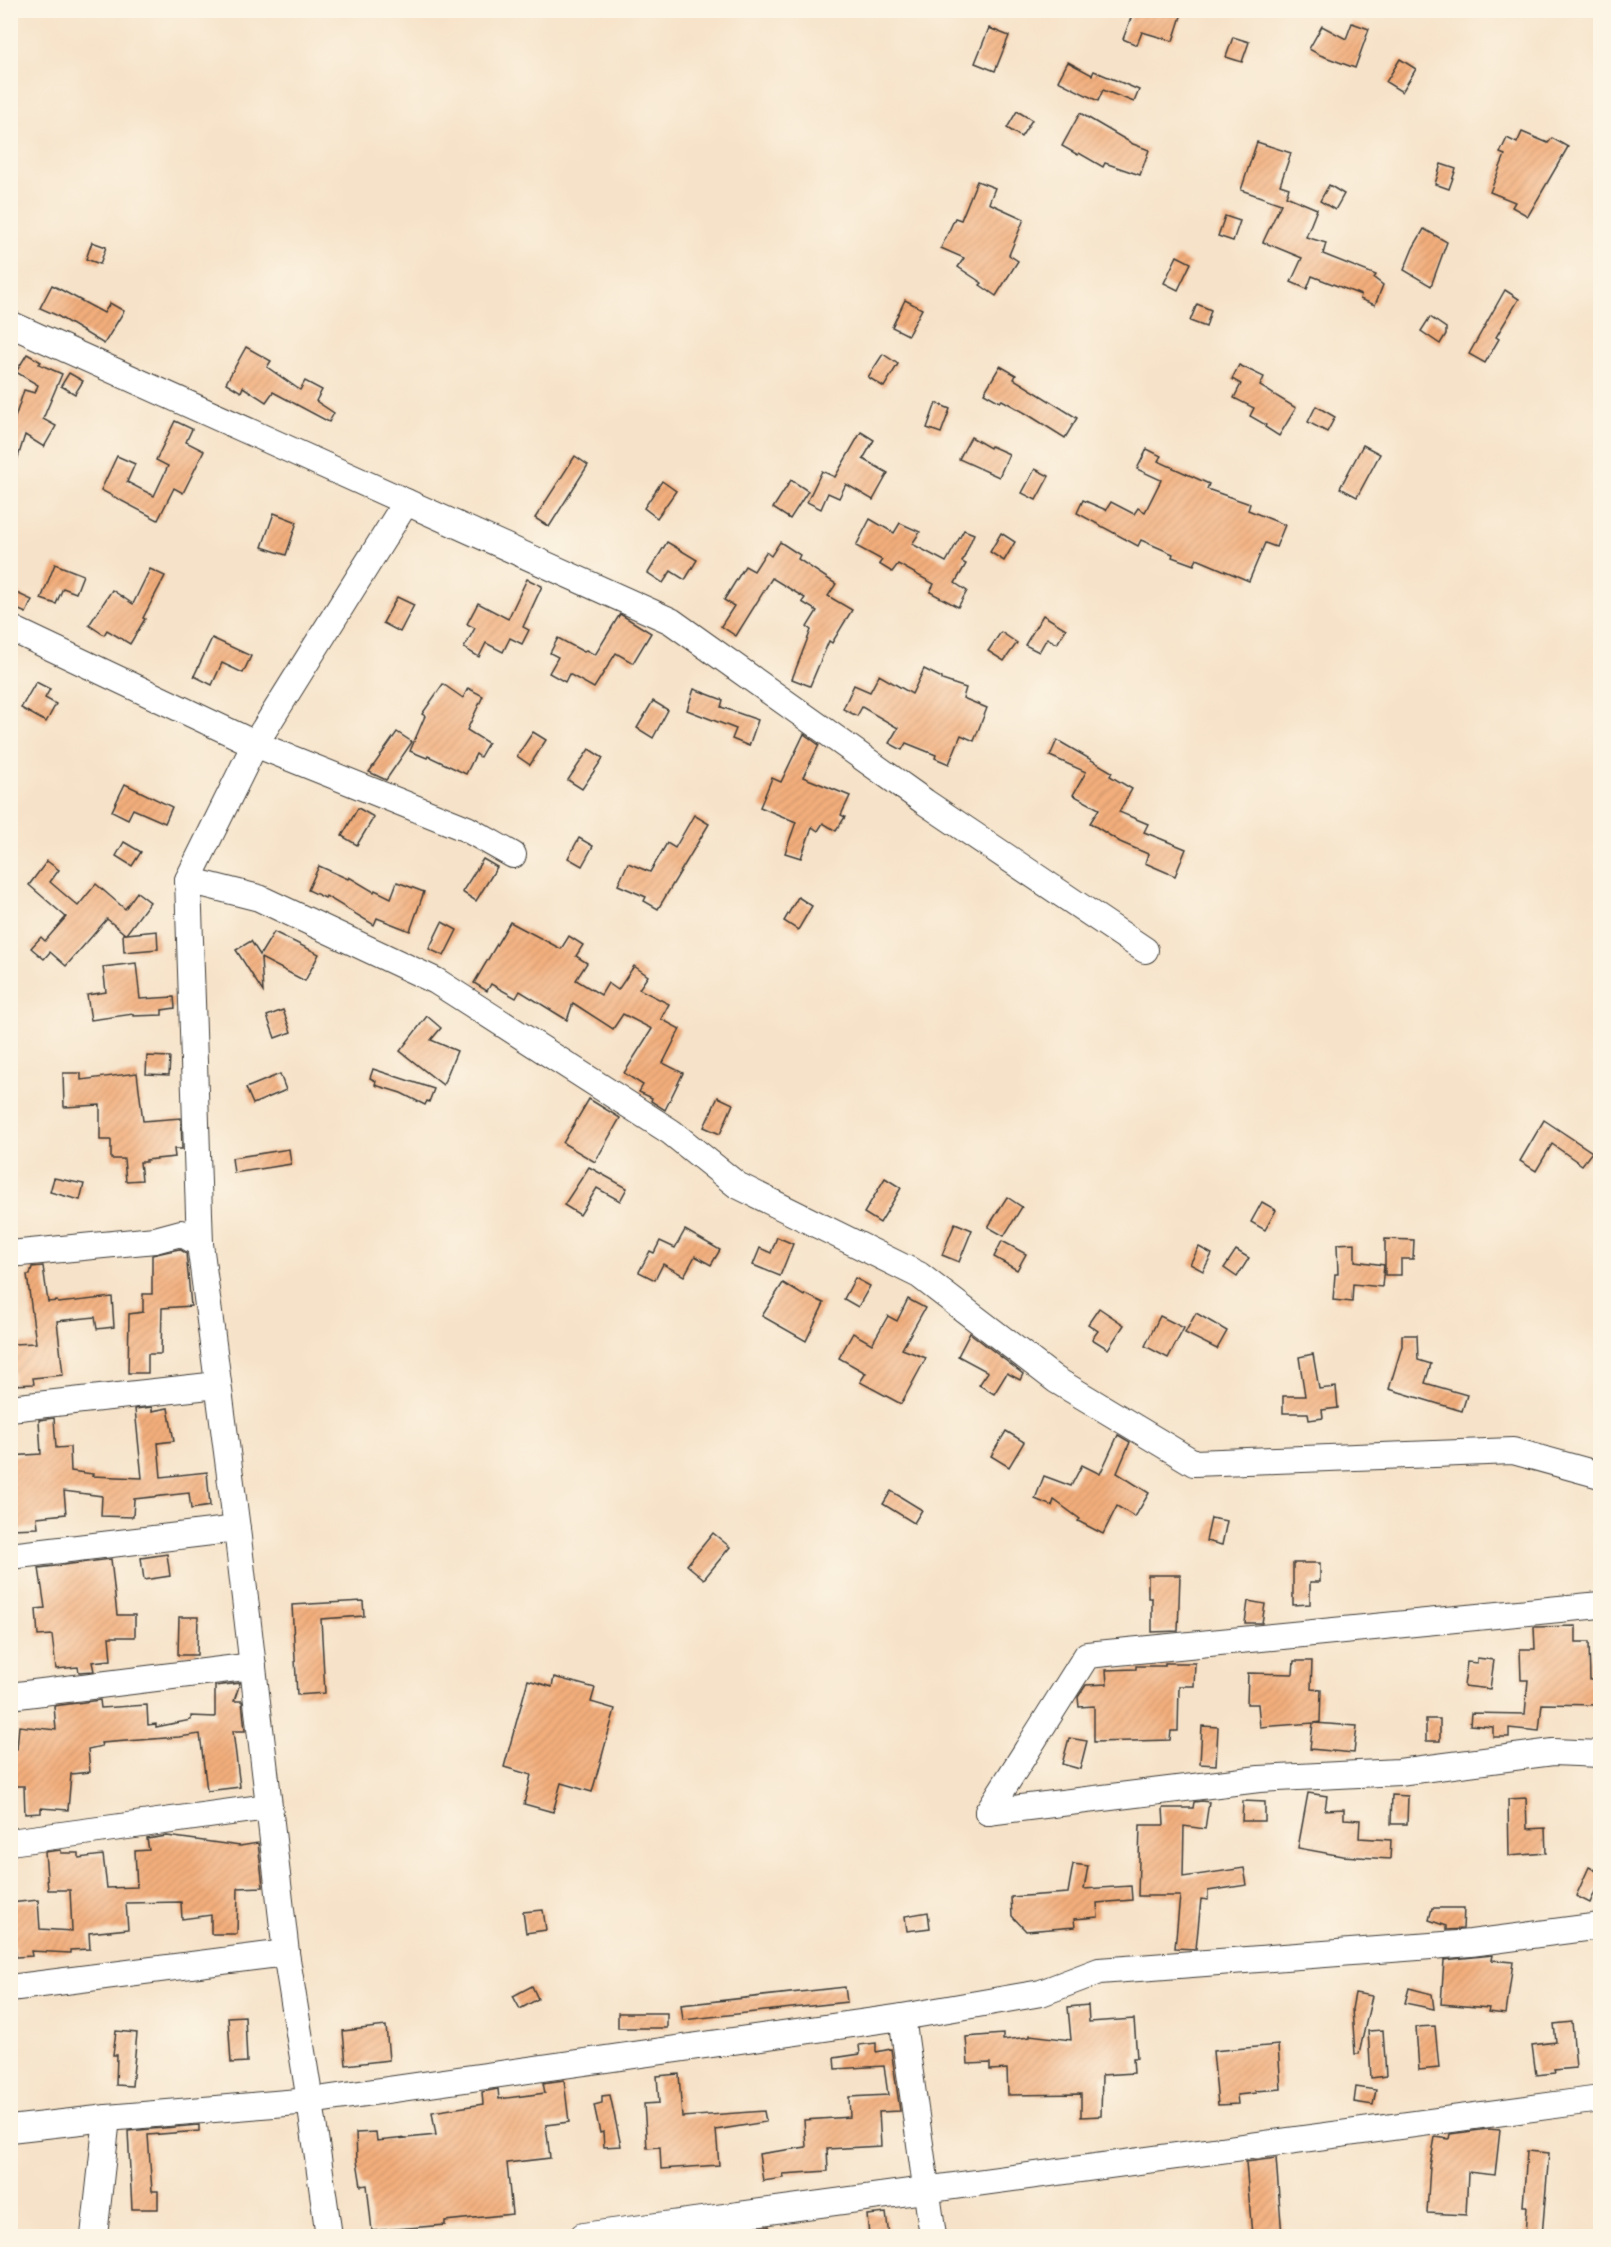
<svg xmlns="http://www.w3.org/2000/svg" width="1611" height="2247" font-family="Dekko,sans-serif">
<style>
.building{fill:url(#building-hatch)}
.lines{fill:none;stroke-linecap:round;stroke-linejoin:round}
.minor-casing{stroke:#3d3a36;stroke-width:28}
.minor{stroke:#fff;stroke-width:26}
</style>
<defs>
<pattern id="building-hatch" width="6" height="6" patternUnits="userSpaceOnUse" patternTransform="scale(1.5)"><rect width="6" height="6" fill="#f3ae7c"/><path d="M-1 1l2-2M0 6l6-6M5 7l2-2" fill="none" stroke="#d0956b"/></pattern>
</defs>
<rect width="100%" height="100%" fill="#fcf5e5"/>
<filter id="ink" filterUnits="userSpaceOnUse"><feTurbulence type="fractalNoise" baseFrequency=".0167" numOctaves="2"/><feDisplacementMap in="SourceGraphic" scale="12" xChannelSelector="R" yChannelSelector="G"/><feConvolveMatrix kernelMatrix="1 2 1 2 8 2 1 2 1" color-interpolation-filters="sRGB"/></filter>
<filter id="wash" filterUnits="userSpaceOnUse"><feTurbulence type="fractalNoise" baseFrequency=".008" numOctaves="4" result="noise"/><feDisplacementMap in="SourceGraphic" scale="24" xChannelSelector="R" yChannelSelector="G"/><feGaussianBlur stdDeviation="1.35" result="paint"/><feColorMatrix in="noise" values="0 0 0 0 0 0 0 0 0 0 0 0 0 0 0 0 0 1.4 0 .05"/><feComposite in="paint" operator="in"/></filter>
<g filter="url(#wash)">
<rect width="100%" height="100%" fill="#f6e2c8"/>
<g id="blocks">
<g class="building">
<path d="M1134,10H1183L1173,41L1142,32L1137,45L1123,39Z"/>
<path d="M1352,23L1369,29L1355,68L1320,55L1309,49L1322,26L1346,39Z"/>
<path d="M989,28L1009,36L995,71L975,63Z"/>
<path d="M1233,37L1249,42L1242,62L1226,57Z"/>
<path d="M1400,59L1416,69L1402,92L1386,82Z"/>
<path d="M1068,62L1092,75L1094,71L1139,90L1134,102L1103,90L1098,101L1058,81Z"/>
<path d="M1017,111L1032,120L1021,137L1007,128Z"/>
<path d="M1080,113L1133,144L1149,150L1140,175L1105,163L1103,167L1079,153L1078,155L1062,146Z"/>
<path d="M1522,132L1548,143L1552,138L1568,147L1528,216L1512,207L1515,202L1490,192L1505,155L1500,153L1507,138L1517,143Z"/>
<path d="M1257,142L1291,153L1280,185L1289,188L1286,196L1317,209L1306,237L1326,243L1323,254L1376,275L1374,278L1383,285L1375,305L1360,299L1361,295L1312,276L1307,289L1291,282L1302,258L1263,242L1281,204L1241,190Z"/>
<path d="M1441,164L1456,169L1449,189L1435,184Z"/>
<path d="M977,181L995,188L989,203L1024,219L1009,255L1018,261L996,296L980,285L982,283L958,267L964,258L941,248L955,218L961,220Z"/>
<path d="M1329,185L1344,194L1335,210L1320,201Z"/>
<path d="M1225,216L1240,221L1233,241L1218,236Z"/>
<path d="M1424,229L1447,242L1431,286L1404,270L1413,248Z"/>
<path d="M92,242L106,247L100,264L86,259Z"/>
<path d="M1177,256L1191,263L1178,290L1164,283Z"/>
<path d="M52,285L104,313L110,303L124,311L104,344L56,315L40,308Z"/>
<path d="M1505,290L1519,299L1496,337L1499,339L1485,363L1469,354Z"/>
<path d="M905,300L922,309L908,335L892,327Z"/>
<path d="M1197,304L1211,310L1206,327L1190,321Z"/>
<path d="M1430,317L1446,328V334L1440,344L1421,331Z"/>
<path d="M246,347L271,361L267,367L300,390L305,381L322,390L316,401L334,413L329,422L273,392L266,402L243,387L241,392L226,383Z"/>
<path d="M27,354L41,362L39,364L62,374L43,419L56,426L44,447L25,435L14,470H10V433L24,390L35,393L38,385L16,372Z"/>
<path d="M883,354L898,364L884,387L868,377Z"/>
<path d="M1239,365L1264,377L1260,386L1296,408L1279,436L1265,427L1266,425L1250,416L1254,408L1234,398L1241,384L1232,379Z"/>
<path d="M1000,366L1016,375L1014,379L1077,418L1065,438L1027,414L1002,400L1000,402L984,393Z"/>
<path d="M69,373L83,381L75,394L61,386Z"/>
<path d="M936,403L950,409L941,433L927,428Z"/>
<path d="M1316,406L1335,417L1327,432L1308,422Z"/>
<path d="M175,421L192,429L186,442L204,451L183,493L174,488L158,520L101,490L117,456L135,464L127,482L154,496L168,466L156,460Z"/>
<path d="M861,432L874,440L863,459L888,473L873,500L846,484L839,498L828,493L821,509L807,502L822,471L835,477Z"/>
<path d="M971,437L990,448L991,446L1009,454L999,477L959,459Z"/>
<path d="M1363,445L1380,454L1357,497L1340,488Z"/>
<path d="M1147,449L1161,456L1158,461L1209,484L1207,489L1250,504L1248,510L1285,525L1276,547L1265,543L1249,581L1197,559L1194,565L1172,557L1173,554L1141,540L1138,546L1077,513L1083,500L1106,510L1111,502L1134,514L1138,508L1145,512L1161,480L1137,469Z"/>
<path d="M575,456L588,465L549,527L535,518Z"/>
<path d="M1035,469L1049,476L1036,500L1022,493Z"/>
<path d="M791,480L808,491L790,519L773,508Z"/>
<path d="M662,481L676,491L657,518L644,508Z"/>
<path d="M274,513L297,522L286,555L262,547Z"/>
<path d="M870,519L894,533L900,523L920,532L912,544L946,562L964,530L974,534L962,562L966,564L955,583L967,591L958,607L930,592L934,584L898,564L892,572L879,564L882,560L856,546Z"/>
<path d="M1001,533L1015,542L1004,561L990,552Z"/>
<path d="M667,542L697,560L685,580L671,571L663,583L648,573Z"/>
<path d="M780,542L800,555L798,559L836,584L828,596L852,610L832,643L829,641L810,686L792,679L811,630L807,627L817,611L802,602L805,598L772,578L736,636L721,626L734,606L724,600L745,566L754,571L766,552L771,556Z"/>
<path d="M55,564L83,575L76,593L63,588L56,604L41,599Z"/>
<path d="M150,569L165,576L143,618L145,619L130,644L107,630L104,635L89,625L112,590L133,604Z"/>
<path d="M527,579L542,586L523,627L529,630L522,644L510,638L503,652L486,643L479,657L464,648L475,628L467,624L478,603L508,619Z"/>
<path d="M10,590L32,600L26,613L10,606Z"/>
<path d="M397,597L414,605L400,632L383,623Z"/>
<path d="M620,614L651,633L633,663L616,653L594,688L569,674L565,682L549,673L558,657L550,653L558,638L584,652L586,650L595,655Z"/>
<path d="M1043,615L1066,629L1057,644L1047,638L1039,652L1025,645Z"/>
<path d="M1001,632L1017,643L1004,661L988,651Z"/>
<path d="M212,638L251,656L243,673L222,663L212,685L194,676Z"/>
<path d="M924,669L942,678V680L966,688L963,698L987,708L974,741L961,735L949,764L935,758L936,755L906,743L902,750L889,743L898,728L862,707L857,716L843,709L854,685L870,692L879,675L912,694Z"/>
<path d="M36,682L50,689L45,698L56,704L46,722L21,708Z"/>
<path d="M443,684L463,698L468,688L483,696L467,730L488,743L480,757L476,754L466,774L428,756L427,758L410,751L425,716L422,714Z"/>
<path d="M694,689L723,700L721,707L758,720L749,746L732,739L736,729L687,710Z"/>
<path d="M653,701L668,710L653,738L637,728Z"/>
<path d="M397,732L412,742L386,780L369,772Z"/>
<path d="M533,732L546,740L530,765L517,756Z"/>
<path d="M804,734L819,745L803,777L850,796L841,815L845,817L836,831L823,823L818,831L812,827L801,858L785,853L796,822L760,807L772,778L781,782Z"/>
<path d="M1057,740L1112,772L1110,776L1132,789L1119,812L1148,824L1144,832L1186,849L1175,876L1145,863L1148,854L1120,842L1090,823L1099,809L1073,795L1086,772L1050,756Z"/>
<path d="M589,749L603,758L582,789L568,780Z"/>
<path d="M125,784L172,807L165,823L133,809L128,819L112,811Z"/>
<path d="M358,808L374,817L357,845L342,836Z"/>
<path d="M694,815L709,824L658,909L644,901L646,897L618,885L628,863L650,872L667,843L675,848Z"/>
<path d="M579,838L593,846L582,866L568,858Z"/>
<path d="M124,842L141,852L132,866L116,856Z"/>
<path d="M483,859L497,867L476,901L462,892Z"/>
<path d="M47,861L59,870L50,882L78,906L96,884L125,909L137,892L150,902L126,934L157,931L158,949L124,952L123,934H125L107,919L66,966L50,952L44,959L31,948L41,937L45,941L66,917L29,885Z"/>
<path d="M319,866L348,879L349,877L374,892L375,890L391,898L397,882L424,892L410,931L377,918L374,925L326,896L325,898L308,890Z"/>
<path d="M798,897L812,906L798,930L784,921Z"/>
<path d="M442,922L457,930L444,956L429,949Z"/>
<path d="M510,922L561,949L569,936L583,945L576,956L587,963L576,980L601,995L608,983L618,990L634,966L648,976L639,989L669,1004L661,1019L680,1029L663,1063L683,1073L665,1110L651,1101L652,1098L639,1092L643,1085L624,1073L652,1029L623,1014L613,1029L573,1003L567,1020L520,991L516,998L491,984L487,991L474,983Z"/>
<path d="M274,932L319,954L305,981L261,958L263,992L236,950L251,941L260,955Z"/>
<path d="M136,963L140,999L174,997L175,1008L162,1010V1015L133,1016V1014L91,1020L87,995L106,992L103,967Z"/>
<path d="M283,1010L291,1032L275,1038L267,1016Z"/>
<path d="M427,1016L441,1028L431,1040L457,1051L443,1085L400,1051Z"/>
<path d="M147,1056L170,1057L169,1075L146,1074Z"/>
<path d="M373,1069L434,1089L429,1102L427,1101L425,1105L401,1093L375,1085L376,1081L370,1078Z"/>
<path d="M63,1073H81V1080L137,1073L143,1121L181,1118L182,1149H174L175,1157L146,1160V1162H140L142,1180L126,1181L124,1159H111V1140H100V1105L64,1107Z"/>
<path d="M280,1074L286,1090L253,1104L246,1088Z"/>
<path d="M718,1097L733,1104L720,1134L704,1127Z"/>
<path d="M589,1099L620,1118L595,1162L563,1143Z"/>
<path d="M1544,1120L1592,1152L1582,1165L1552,1144L1536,1171L1520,1161Z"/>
<path d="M289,1149L291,1164L234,1173L232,1158Z"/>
<path d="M589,1167L627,1188L620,1201L597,1188L580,1215L564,1205Z"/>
<path d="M54,1178L84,1184L80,1200L50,1192Z"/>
<path d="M885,1178L901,1188L880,1223L864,1213Z"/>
<path d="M1007,1197L1022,1207L1004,1236L988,1227Z"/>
<path d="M1262,1202L1276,1210L1265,1230L1251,1222Z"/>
<path d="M955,1223L972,1230L959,1262L942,1255Z"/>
<path d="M685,1230L720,1250L711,1265L695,1256L684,1276L663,1264L655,1280L639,1272L650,1251L654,1253L660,1241L675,1248Z"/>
<path d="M777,1237L793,1244L780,1276L753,1265L760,1248L771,1253Z"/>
<path d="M1385,1239L1414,1240L1413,1259H1401V1275H1385Z"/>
<path d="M1002,1241L1026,1254L1017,1270L994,1257Z"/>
<path d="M1355,1243V1261L1384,1265L1382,1287L1353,1284L1352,1302L1333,1300L1335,1274H1338L1337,1244Z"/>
<path d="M1199,1247L1212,1254L1203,1271L1190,1264Z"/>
<path d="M179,1249L186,1253L191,1306L162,1308L161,1354H148V1373H128L129,1314L143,1312V1294H152V1255Z"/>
<path d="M1236,1250L1249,1258L1237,1277L1224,1268Z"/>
<path d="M43,1266L48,1302L57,1301L58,1303L112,1297L114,1327L97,1329L95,1317L57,1321L63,1375L33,1378L34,1384L14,1385L13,1344L36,1343L27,1275H30L32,1267Z"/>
<path d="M855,1278L870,1286L858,1307L844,1299Z"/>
<path d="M783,1283L804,1296L805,1294L824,1303L806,1341L762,1316Z"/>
<path d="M908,1299L925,1308L902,1349L926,1358L901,1404L860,1382L866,1373L839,1358L853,1333L872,1344L888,1316L897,1321Z"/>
<path d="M1099,1308L1124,1325L1108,1349L1092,1339L1098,1331L1088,1324Z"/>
<path d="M1196,1313L1227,1331L1217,1349L1185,1333Z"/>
<path d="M1160,1316L1184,1328L1168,1358L1145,1346Z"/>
<path d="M970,1333L1023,1374L1020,1380L1007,1373L994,1394L979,1385L988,1372L958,1356Z"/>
<path d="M1402,1335H1417L1418,1360L1431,1364L1425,1383L1467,1395L1462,1411L1389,1389L1402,1346Z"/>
<path d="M1313,1354L1319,1389L1336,1387L1338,1408L1322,1410L1323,1418L1309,1420L1308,1413H1283V1396H1305L1299,1357Z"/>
<path d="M152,1407V1411L168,1408L174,1441L158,1443L161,1477L207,1472L210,1506L191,1509L189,1493L134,1499L133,1517L101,1516L102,1496L64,1491L66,1514L37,1517L38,1528L10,1529V1456L41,1454L39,1420L54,1418L56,1448L70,1447L71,1471L93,1474L92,1476L142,1478L135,1409Z"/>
<path d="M1006,1431L1024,1442L1009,1467L991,1456Z"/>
<path d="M1118,1435L1130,1442L1117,1473L1149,1493L1135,1517L1117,1506L1103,1534L1078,1521L1080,1519L1054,1500L1052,1506L1035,1499L1044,1476L1071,1486L1082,1465L1100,1474Z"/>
<path d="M891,1491L922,1510L914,1523L883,1504Z"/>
<path d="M1211,1518L1227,1521L1222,1545L1206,1541Z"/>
<path d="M713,1533L730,1547L704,1579L687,1565Z"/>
<path d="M167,1554L170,1576L144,1580L141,1558Z"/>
<path d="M111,1559L117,1615H135V1637H109L111,1660L92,1662L94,1671L79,1672L78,1667L56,1669L52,1635L38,1636L36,1609L45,1608L39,1568Z"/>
<path d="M1293,1563H1320V1582H1310V1604L1293,1605Z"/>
<path d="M1148,1575H1180L1178,1631L1152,1632V1598H1148Z"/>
<path d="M363,1601L364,1616L321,1619L325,1693L297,1695L292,1605Z"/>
<path d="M1248,1601L1265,1604L1262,1623H1245Z"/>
<path d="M179,1617H198L197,1655H178Z"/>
<path d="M1576,1626V1642H1589L1590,1680H1599L1598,1705L1542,1704L1539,1731L1509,1728V1737H1493V1727L1470,1725L1471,1713L1525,1714L1528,1680H1521L1520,1649H1535L1534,1627Z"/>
<path d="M1477,1658L1494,1660L1490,1689L1464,1686L1467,1662L1477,1663Z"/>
<path d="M1294,1661H1312L1311,1689L1321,1690L1320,1722L1314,1723L1357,1726L1354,1753L1310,1749L1313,1723L1260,1727L1258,1704H1247L1248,1673L1293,1674Z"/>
<path d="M1165,1663H1195L1194,1686H1179L1178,1731H1171L1170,1740L1094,1742V1706L1079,1707L1078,1697L1086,1685L1107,1684L1106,1670L1136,1669V1666H1165Z"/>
<path d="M554,1677L595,1688L591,1702L615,1709L592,1792L561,1783L553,1812L524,1804L531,1775L504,1767L528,1680L552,1687Z"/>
<path d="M240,1683L234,1701H242L245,1731H233L240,1787L207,1791L200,1734L179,1737L101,1743L102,1746L88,1749L90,1772L71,1774L68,1810L41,1808V1813L25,1814L24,1786H10V1749H17L19,1726L56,1730L54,1706L100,1700L101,1708L147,1705L148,1725L156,1724V1727L191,1720V1716L215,1717V1686Z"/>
<rect x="1426" y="1719" width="14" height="22"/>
<path d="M1202,1726L1218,1727L1216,1765L1200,1764Z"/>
<path d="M1069,1738L1087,1741L1080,1769L1062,1764Z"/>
<path d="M1308,1793L1327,1796L1325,1810L1344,1809V1819L1360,1820L1359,1838L1391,1840L1390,1859L1342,1856L1298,1848Z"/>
<path d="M1392,1795L1408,1796L1407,1824H1391Z"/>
<path d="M1526,1798L1527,1829L1545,1828L1546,1853L1509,1856L1508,1799Z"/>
<path d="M1202,1801L1209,1802L1205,1829L1184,1826L1183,1877L1244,1868L1247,1885L1208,1891V1900L1201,1899L1196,1949L1175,1948L1180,1896H1138L1140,1825H1164L1163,1808H1193L1194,1802Z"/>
<path d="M1243,1801L1265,1802V1821H1242Z"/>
<path d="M167,1836L240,1846L258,1843L263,1887L238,1888L237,1934H211V1915L182,1919L181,1902L126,1903L128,1929L89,1933L90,1949L70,1950V1953L31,1951L32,1956L16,1957L15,1946H10V1903L38,1900L40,1929L72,1931L70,1890H48L45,1852L61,1850V1853H79V1858L103,1855L107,1888L137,1887L135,1851L149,1850L147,1839Z"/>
<path d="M1073,1864L1088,1866L1084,1889L1131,1886L1132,1900L1097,1903L1098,1917L1074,1919L1075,1927L1026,1931L1012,1916L1011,1897L1068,1893Z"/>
<path d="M1589,1867L1600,1873V1880L1590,1903L1576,1896Z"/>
<path d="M1432,1908H1464L1463,1929L1446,1930V1926L1429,1920Z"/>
<path d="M543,1910L546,1930L526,1933L523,1912Z"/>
<path d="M928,1912L930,1928L907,1931L905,1916Z"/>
<path d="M1493,1955L1492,1960L1513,1962L1506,2014L1488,2012L1489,2008L1441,2004L1444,1960Z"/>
<path d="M532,1986L538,1999L520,2009L513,1996Z"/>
<path d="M845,1987L847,2002L683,2020L681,2005Z"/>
<path d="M1409,1988L1432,1994L1434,2009L1405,2003Z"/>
<path d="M1355,1993L1372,1996L1359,2054H1355L1352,2009Z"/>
<path d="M1088,2005L1089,2022L1134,2019L1137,2058H1133L1134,2073L1102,2075L1101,2116L1081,2117V2094L1008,2095L1007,2069L990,2070V2063L968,2064L966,2037L1003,2034V2040L1030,2037V2035L1071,2040L1068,2007Z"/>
<rect x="618" y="2013" width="49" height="15"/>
<path d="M245,2016L247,2062L231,2063L228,2017Z"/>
<path d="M1572,2022L1576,2068L1554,2070L1555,2073L1536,2075L1532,2045L1556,2042L1554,2024Z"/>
<path d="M386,2026L389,2060L346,2065L343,2031Z"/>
<path d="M1435,2026L1439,2068L1419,2070L1416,2027Z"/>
<path d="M1383,2030L1386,2076L1371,2078L1368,2031Z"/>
<path d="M116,2031L137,2033L132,2086L116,2085L117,2055H113Z"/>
<path d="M876,2043V2052L891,2049L900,2111L879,2112L881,2146L827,2149L828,2171L783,2174L784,2178L763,2181L759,2154L806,2147L804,2120L850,2117L849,2097L888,2095L884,2066L835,2069L834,2058L860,2054L859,2045Z"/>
<path d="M1278,2045L1281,2089L1255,2091L1256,2093L1237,2095L1238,2104L1218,2105L1213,2051Z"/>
<path d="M679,2074L682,2117L764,2111L766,2122L716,2130L719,2165L661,2169L660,2147L647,2148L644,2104L659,2103L657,2076Z"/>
<path d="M564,2080L569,2122L546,2125L550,2158L507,2163L512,2214L445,2221V2225L372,2231L367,2185L361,2186L357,2161L356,2133L376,2132L377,2141L436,2135L432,2112L483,2104L482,2092L498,2089L499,2099L545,2093L543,2083Z"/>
<path d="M1356,2087L1376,2090L1373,2105L1354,2102Z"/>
<path d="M610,2095L621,2146L604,2147L603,2132L600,2133L594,2105L602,2103V2096Z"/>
<path d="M199,2125V2131L148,2135L152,2191H158V2209H132L128,2131Z"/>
<path d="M1488,2129L1500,2130L1495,2175L1468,2172L1466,2215L1427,2213L1430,2166L1435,2137L1449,2139L1450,2134Z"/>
<path d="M1527,2151L1549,2153L1542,2236H1525L1527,2206H1523Z"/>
<path d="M1276,2158L1282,2236H1252L1246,2162Z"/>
<path d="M886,2213L889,2236H869L867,2215Z"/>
<path d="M769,2226L770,2236H740L739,2230Z"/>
</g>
</g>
</g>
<g filter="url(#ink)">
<use href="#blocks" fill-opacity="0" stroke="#3d3a36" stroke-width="1.5"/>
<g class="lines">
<defs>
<g id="minor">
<path d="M10,324L671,621L925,802L1145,950"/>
<path d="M406,502L255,744L467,829L513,855"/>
<path d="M10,628L255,744L188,880L200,1244"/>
<path d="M188,880L259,898L436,981L671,1132L737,1185L919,1275L1056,1380L1194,1463L1513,1451L1600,1475"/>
<path d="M10,1254L155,1240L181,1233L200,1244L237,1529L286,1953L310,2101L329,2236"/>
<path d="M10,1408L218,1385"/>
<path d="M10,1556L237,1529"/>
<path d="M10,1696L253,1666"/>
<path d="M988,1812L1087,1655L1600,1605"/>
<path d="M988,1812L1259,1779L1399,1772L1553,1752L1600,1754"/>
<path d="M10,1842L268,1807"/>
<path d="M10,1988L286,1953"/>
<path d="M902,2017L933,2236"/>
<path d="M10,2129L107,2118L310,2101L902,2017L1041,1993L1099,1971L1471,1943L1600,1926"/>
<path d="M94,2236L107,2118"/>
<path d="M583,2236L1600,2099"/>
</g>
</defs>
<use href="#minor" class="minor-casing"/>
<use href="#minor" class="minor"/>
</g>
</g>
<rect width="1611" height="2247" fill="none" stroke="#fcf5e5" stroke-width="36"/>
</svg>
